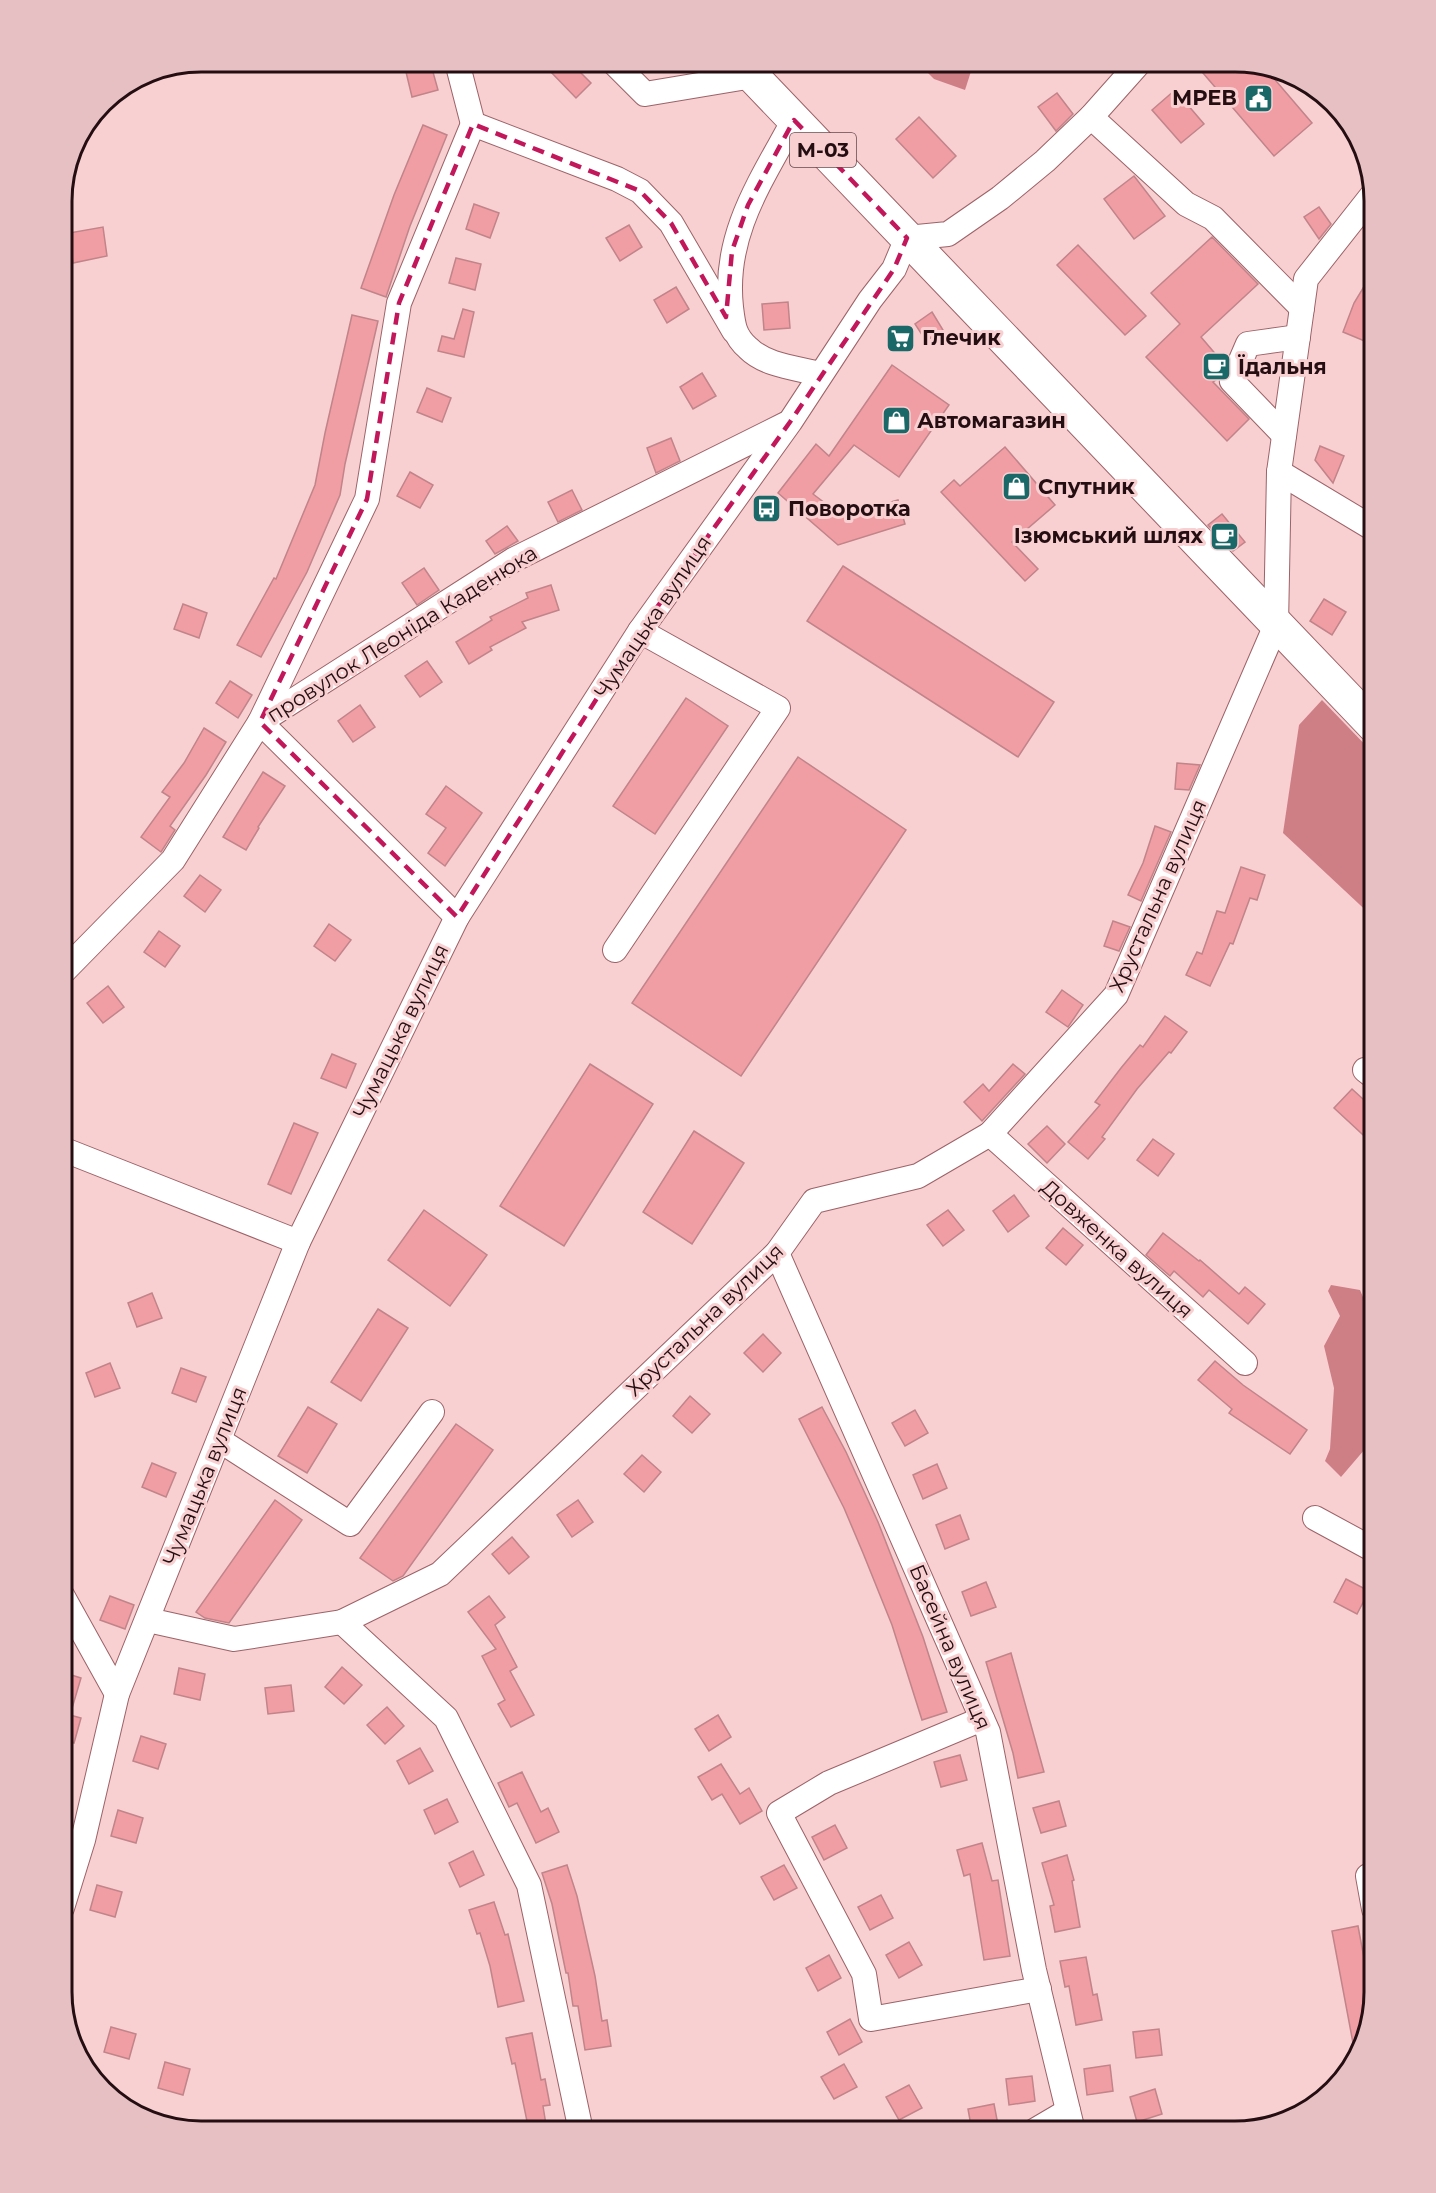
<svg xmlns="http://www.w3.org/2000/svg" width="1436" height="2193" font-family="Montserrat,sans-serif">
<style>
.forest{fill:#ce7e85}
.building{fill:#f19da4;stroke:#c18489;stroke-width:1.5}
.lines{fill:none;stroke-linecap:round;stroke-linejoin:round}
.minor-casing{stroke:#9c6267;stroke-width:26}
.highway-casing{stroke:#9c6267;stroke-width:35}
.minor{stroke:#fff;stroke-width:24}
.highway{stroke:#fff;stroke-width:33}
.marked{fill:none;stroke:#c2185b;stroke-width:4.5;stroke-dasharray:12 8;stroke-linejoin:round}
.labels{text-anchor:middle;stroke-width:6;stroke-linejoin:round;paint-order:stroke}
.shield{fill:#f8d0d2;stroke:#64484b;stroke-width:1.5}
.shield-label{font-size:20px;font-weight:bold;fill:#240e11}
.poi-label{font-size:21px;font-weight:bold;fill:#240e11;stroke:#f8d0d2;text-anchor:start}
.street-label{font-size:21px;fill:#240e11;stroke:#f8d0d2}
.rim{fill:none;stroke:#240e11;stroke-width:3}
</style>
<rect width="100%" height="100%" fill="#f8d0d2"/>
<g class="forest">
<path d="M917,62H974L965,90L934,79Z"/>
<path d="M1322,700L1374,754V918L1283,833L1299,725Z"/>
<path d="M1331,1285L1360,1290L1371,1316L1374,1320V1434L1365,1449L1341,1477L1325,1461L1330,1449L1334,1388L1324,1346L1340,1316L1328,1291Z"/>
</g>
<g class="building">
<path d="M555,62H570L591,83L576,98L548,69Z"/>
<path d="M1215,62H1244L1265,68L1312,123L1274,156L1203,73Z"/>
<path d="M431,65L438,90L412,97L406,72Z"/>
<path d="M1175,90L1204,124L1181,143L1152,110Z"/>
<path d="M1057,93L1073,114L1056,131L1038,107Z"/>
<path d="M919,117L956,156L933,178L896,139Z"/>
<path d="M423,125L447,135L410,226L386,297L361,288L394,195Z"/>
<path d="M1134,176L1165,216L1134,239L1104,199Z"/>
<path d="M474,204L499,213L490,238L466,229Z"/>
<path d="M1319,207L1331,224L1319,239L1304,217Z"/>
<path d="M629,225L642,247L620,261L606,238Z"/>
<path d="M103,227L107,256L73,263L69,233Z"/>
<path d="M1212,237L1258,284L1201,337L1224,364L1219,378L1213,382L1249,419L1227,441L1146,357L1180,324L1151,293Z"/>
<path d="M1078,245L1146,316L1125,335L1057,265Z"/>
<path d="M456,258L481,264L475,290L449,283Z"/>
<path d="M1374,270V323L1367,342L1343,332L1354,303Z"/>
<path d="M676,287L689,309L667,323L654,300Z"/>
<path d="M788,302L790,328L764,330L762,304Z"/>
<path d="M463,309L474,312L464,357L438,351L442,336L454,339Z"/>
<path d="M932,312L943,330L926,341L915,324Z"/>
<path d="M352,315L378,321L345,464L340,495L307,572L261,657L237,645L274,578L276,579L315,485L325,433Z"/>
<path d="M892,365L949,405L899,477L854,445L813,494L842,516L898,500L905,524L838,545L778,493L816,444L829,456Z"/>
<path d="M702,373L716,396L693,409L680,387Z"/>
<path d="M427,388L451,398L442,422L417,412Z"/>
<path d="M671,438L680,461L656,473L647,448Z"/>
<path d="M1320,446L1344,456L1333,483L1315,460Z"/>
<path d="M1005,447L1055,505L1012,542L1038,569L1025,581L941,492L954,480L960,486Z"/>
<path d="M410,472L433,485L420,508L397,496Z"/>
<path d="M572,490L582,510L558,522L548,502Z"/>
<path d="M1222,514L1245,542L1233,551L1208,525Z"/>
<path d="M507,526L518,541L495,554L486,541Z"/>
<path d="M843,566L1054,702L1018,757L807,621Z"/>
<path d="M424,568L439,590L417,605L402,583Z"/>
<path d="M551,585L559,610L522,622L526,628L490,647L492,650L469,664L456,642L492,620L490,617L528,598L526,593Z"/>
<path d="M1324,599L1346,612L1332,635L1310,621Z"/>
<path d="M183,604L207,613L199,638L174,629Z"/>
<path d="M427,661L442,682L420,697L405,676Z"/>
<path d="M230,681L252,695L238,718L216,703Z"/>
<path d="M686,698L728,726L655,834L613,806Z"/>
<path d="M360,705L375,727L353,742L338,721Z"/>
<path d="M204,728L226,742L206,775L170,826L175,830L161,852L141,837L170,797L162,792L184,763Z"/>
<path d="M798,757L906,830L741,1076L632,1003Z"/>
<path d="M1177,763L1200,765L1189,790L1175,789Z"/>
<path d="M263,772L285,786L258,827L259,828L246,850L223,837Z"/>
<path d="M446,786L482,813L445,866L428,853L446,828L426,814Z"/>
<path d="M1155,826L1171,832L1141,901L1128,895L1143,863Z"/>
<path d="M1241,867L1265,875L1257,900L1250,898L1233,944L1230,943L1210,986L1186,975L1197,952L1202,954L1217,911L1225,913Z"/>
<path d="M200,875L221,890L205,912L184,896Z"/>
<path d="M1113,921L1130,927L1119,951L1104,946Z"/>
<path d="M329,924L351,940L335,961L314,946Z"/>
<path d="M159,931L180,946L165,967L144,952Z"/>
<path d="M108,986L124,1007L103,1023L87,1003Z"/>
<path d="M1062,990L1083,1005L1068,1027L1046,1012Z"/>
<path d="M1165,1016L1187,1032L1171,1053L1169,1052L1137,1089L1102,1137L1105,1139L1088,1159L1068,1142L1100,1105L1095,1102L1121,1068L1140,1045L1143,1047Z"/>
<path d="M332,1054L356,1064L346,1088L321,1078Z"/>
<path d="M590,1064L653,1104L564,1246L500,1206Z"/>
<path d="M1013,1064L1025,1074L982,1121L964,1102L983,1084L989,1091Z"/>
<path d="M1352,1089L1374,1109V1145L1334,1108Z"/>
<path d="M294,1123L318,1133L291,1194L268,1184Z"/>
<path d="M1047,1126L1065,1144L1047,1163L1028,1144Z"/>
<path d="M694,1131L744,1163L692,1244L643,1212Z"/>
<path d="M1153,1139L1174,1154L1158,1176L1137,1160Z"/>
<path d="M1014,1195L1029,1216L1008,1232L993,1211Z"/>
<path d="M424,1210L487,1255L450,1306L388,1260Z"/>
<path d="M948,1210L964,1230L943,1246L927,1225Z"/>
<path d="M1063,1228L1083,1245L1066,1265L1046,1248Z"/>
<path d="M1163,1233L1199,1261L1200,1260L1239,1294L1245,1287L1265,1304L1248,1324L1209,1290L1203,1297L1174,1271L1170,1276L1146,1255Z"/>
<path d="M152,1293L162,1318L137,1327L128,1303Z"/>
<path d="M378,1309L408,1328L361,1401L331,1382Z"/>
<path d="M763,1334L781,1353L763,1372L744,1353Z"/>
<path d="M1215,1361L1243,1385L1307,1430L1290,1454L1229,1413L1232,1409L1198,1380Z"/>
<path d="M110,1363L120,1388L95,1397L86,1373Z"/>
<path d="M181,1368L206,1377L196,1402L172,1393Z"/>
<path d="M690,1396L710,1414L692,1433L673,1416Z"/>
<path d="M308,1407L337,1424L307,1473L278,1456Z"/>
<path d="M822,1407L846,1452L878,1522L923,1637L947,1712L922,1720L892,1625L863,1553L844,1508L799,1419Z"/>
<path d="M915,1410L928,1433L905,1446L892,1423Z"/>
<path d="M456,1424L493,1450L403,1576L393,1581L360,1558Z"/>
<path d="M642,1455L661,1472L644,1492L624,1474Z"/>
<path d="M152,1463L176,1473L166,1497L142,1487Z"/>
<path d="M937,1464L947,1488L923,1499L913,1475Z"/>
<path d="M275,1500L302,1520L229,1623L205,1618L196,1612Z"/>
<path d="M578,1500L593,1522L572,1537L557,1515Z"/>
<path d="M960,1515L969,1539L945,1549L936,1525Z"/>
<path d="M512,1537L529,1557L509,1574L492,1554Z"/>
<path d="M1346,1579L1369,1591L1357,1614L1334,1602Z"/>
<path d="M986,1582L996,1607L971,1616L962,1592Z"/>
<path d="M110,1596L134,1605L125,1629L100,1620Z"/>
<path d="M489,1596L505,1617L495,1625L517,1667L510,1671L534,1715L511,1727L498,1704L505,1700L482,1656L496,1649L468,1612Z"/>
<path d="M1011,1653L1044,1772L1018,1778L1013,1753L986,1662Z"/>
<path d="M342,1667L362,1685L344,1704L325,1687Z"/>
<path d="M179,1668L205,1674L200,1700L174,1694Z"/>
<path d="M62,1672L81,1678L70,1715L81,1718L74,1743L62,1740Z"/>
<path d="M291,1685L294,1711L268,1714L265,1688Z"/>
<path d="M387,1707L404,1726L385,1744L367,1725Z"/>
<path d="M718,1715L731,1737L709,1751L695,1729Z"/>
<path d="M141,1736L166,1744L158,1769L133,1761Z"/>
<path d="M420,1748L433,1771L409,1784L397,1761Z"/>
<path d="M960,1755L967,1780L941,1787L934,1762Z"/>
<path d="M721,1764L740,1794L749,1788L762,1811L740,1824L722,1794L712,1800L698,1777Z"/>
<path d="M522,1772L541,1812L548,1808L559,1832L536,1843L517,1803L509,1807L498,1783Z"/>
<path d="M447,1799L458,1822L435,1834L424,1810Z"/>
<path d="M1059,1801L1066,1826L1041,1833L1033,1808Z"/>
<path d="M118,1810L143,1818L136,1843L111,1836Z"/>
<path d="M835,1825L847,1848L824,1860L812,1837Z"/>
<path d="M982,1843L992,1881L998,1880L1010,1956L984,1960L970,1874L964,1876L957,1850Z"/>
<path d="M473,1851L484,1875L460,1887L449,1863Z"/>
<path d="M1067,1855L1074,1880L1072,1881L1080,1927L1055,1932L1050,1906L1054,1905L1042,1863Z"/>
<path d="M567,1865L577,1896L595,1976L602,2021L607,2020L611,2046L585,2050L578,2006H573L568,1973H566L552,1904L542,1873Z"/>
<path d="M784,1865L797,1888L774,1900L761,1877Z"/>
<path d="M97,1885L122,1892L115,1917L90,1910Z"/>
<path d="M881,1895L893,1918L870,1930L858,1907Z"/>
<path d="M494,1902L505,1935L508,1934L524,2001L498,2007L490,1966L480,1933L477,1934L469,1910Z"/>
<path d="M1358,1926L1372,2001L1356,2059L1332,1931Z"/>
<path d="M909,1942L922,1965L899,1978L886,1955Z"/>
<path d="M829,1955L841,1978L818,1991L806,1968Z"/>
<path d="M1086,1957L1093,1995L1097,1994L1102,2020L1076,2025L1069,1986L1065,1987L1060,1961Z"/>
<path d="M850,2019L862,2042L839,2055L827,2032Z"/>
<path d="M111,2027L136,2034L129,2059L104,2052Z"/>
<path d="M1159,2029L1162,2055L1136,2058L1133,2032Z"/>
<path d="M532,2033L541,2080L545,2079L550,2105L543,2106L547,2131H529L515,2063L512,2064L506,2038Z"/>
<path d="M165,2062L190,2069L183,2095L158,2088Z"/>
<path d="M844,2064L857,2087L834,2099L821,2077Z"/>
<path d="M1110,2065L1113,2091L1087,2095L1084,2069Z"/>
<path d="M1032,2076L1035,2101L1009,2105L1006,2079Z"/>
<path d="M909,2085L922,2108L899,2120L886,2097Z"/>
<path d="M1155,2089L1162,2114L1137,2122L1130,2097Z"/>
<path d="M994,2104L999,2130L972,2131L968,2109Z"/>
</g>
<g class="lines">
<defs>
<g id="minor">
<path d="M457,62L473,124L617,179L640,191L671,223L734,331"/>
<path d="M613,62L645,94L753,76"/>
<path d="M1091,117L1186,204L1213,218L1302,308"/>
<path d="M794,120C761,181 723,235 731,307C733,324 734,336 748,348C766,366 797,368 820,374"/>
<path d="M1284,435L1232,381L1248,344L1298,337"/>
<path d="M1279,472L1374,529"/>
<path d="M457,917L260,722L513,560L786,424"/>
<path d="M615,950L778,708L640,631"/>
<path d="M62,973L173,860L260,722L367,499L399,303L473,124"/>
<path d="M1365,1070L1374,1077"/>
<path d="M990,1134L1245,1363"/>
<path d="M62,1149L298,1242"/>
<path d="M777,1253L988,1732L1034,1970L1073,2131"/>
<path d="M219,1440L350,1524L432,1412"/>
<path d="M1315,1518L1374,1550"/>
<path d="M62,1595L117,1694"/>
<path d="M148,1620L234,1639L342,1622L440,1574L777,1253L814,1201L918,1176L990,1134L1116,995L1276,625L1279,472L1306,279L1373,194"/>
<path d="M342,1622L446,1718L529,1885L581,2131"/>
<path d="M982,1719L829,1783L779,1813L864,1974L871,2019L1039,1989"/>
<path d="M1368,1876L1374,1909"/>
<path d="M62,1908L83,1840L117,1694L298,1242L457,917L640,631L790,422L870,300L894,269L907,238L948,234L1000,198L1045,161L1091,117L1140,62"/>
<path d="M1034,2131L1068,2111"/>
</g>
<path id="highway" d="M739,62L1374,726"/>
</defs>
<use href="#minor" class="minor-casing"/>
<use href="#highway" class="highway-casing"/>
<use href="#minor" class="minor"/>
<use href="#highway" class="highway"/>
</g>
<path class="marked" d="M794,120L907,238L894,269L790,422L640,631L457,917L260,722L367,499L399,303L473,124L640,191L671,223L726,317L732,251L748,205Z"/>
<defs>
<symbol id="civic-square" viewBox="-11 -11 22 22"><rect x="-9" y="-9" width="18" height="18" rx="4" fill="#1a6867" stroke="#f8d0d2"/><path d="M-.6-6.5H3V-4.5H.6V-3L4-1V1h2V6H-6V1h2V-1L-.6-3ZM-1.2 2.5V6h2.4V2.5Z" fill="#fff"/></symbol>
<symbol id="supermarket-square" viewBox="-11 -11 22 22"><rect x="-9" y="-9" width="18" height="18" rx="4" fill="#1a6867" stroke="#f8d0d2"/><path d="M-6-5.5h2.5l.6 2H6L4.5 2H-2.5L-4.4-4H-6ZM-1.5 3.2a1.3 1.3 0 1 0 .1 0ZM3 3.2a1.3 1.3 0 1 0 .1 0Z" fill="#fff"/></symbol>
<symbol id="cafe-square" viewBox="-11 -11 22 22"><rect x="-9" y="-9" width="18" height="18" rx="4" fill="#1a6867" stroke="#f8d0d2"/><path d="M-5.5-4.5H6V0H3Q3 3.5 0 3.5H-2.5Q-5.5 3.5-5.5 0ZM3-3.2v2h1.7v-2ZM-6 4.5H4V6H-6Z" fill="#fff"/></symbol>
<symbol id="shop-square" viewBox="-11 -11 22 22"><rect x="-9" y="-9" width="18" height="18" rx="4" fill="#1a6867" stroke="#f8d0d2"/><path d="M-5-2.5h2.3a2.7 3.5 0 0 1 5.4 0H5L5.5 6h-11ZM-1.5-2.5h3a1.5 2.3 0 0 0-3 0Z" fill="#fff"/></symbol>
<symbol id="bus-square" viewBox="-11 -11 22 22"><rect x="-9" y="-9" width="18" height="18" rx="4" fill="#1a6867" stroke="#f8d0d2"/><path d="M-5-6H5V4H4V6H2V4H-2V6H-4V4H-5ZM-3.5-4V0h7V-4ZM-3.5 1.2v1.5H-2V1.2ZM2 1.2v1.5H3.5V1.2Z" fill="#fff"/></symbol>
</defs>
<g fill-rule="evenodd">
<use href="#civic-square" x="1242" y="82" width="33" height="33"/>
<use href="#supermarket-square" x="884" y="322" width="33" height="33"/>
<use href="#cafe-square" x="1200" y="350" width="33" height="33"/>
<use href="#shop-square" x="880" y="404" width="33" height="33"/>
<use href="#shop-square" x="1000" y="470" width="33" height="33"/>
<use href="#bus-square" x="750" y="492" width="33" height="33"/>
<use href="#cafe-square" x="1208" y="520" width="33" height="33"/>
</g>
<g class="labels">
<rect class="shield" x="790" y="133" width="66" height="34" rx="4.5"/>
<g class="shield-label">
<text x="823" y="157">М-03</text>
</g>
<g class="poi-label">
<text x="1237" y="105" text-anchor="end">МРЕВ</text>
<text x="922" y="345">Глечик</text>
<text x="1238" y="374">Їдальня</text>
<text x="917" y="428">Автомагазин</text>
<text x="1038" y="494">Спутник</text>
<text x="788" y="516">Поворотка</text>
<text x="1203" y="543" text-anchor="end">Ізюмський шлях</text>
</g>
<g class="street-label">
<text transform="translate(653 617) rotate(-56)" y="7">Чумацька вулиця</text>
<text transform="translate(402 634) rotate(-32)" y="7">провулок Леоніда Каденюка</text>
<text transform="translate(1158 896) rotate(-66)" y="7">Хрустальна вулиця</text>
<text transform="translate(401 1031) rotate(-64)" y="7">Чумацька вулиця</text>
<text transform="translate(1117 1249) rotate(42)" y="7">Довженка вулиця</text>
<text transform="translate(705 1320) rotate(-44)" y="7">Хрустальна вулиця</text>
<text transform="translate(205 1476) rotate(-68)" y="7">Чумацька вулиця</text>
<text transform="translate(950 1647) rotate(67)" y="7">Басейна вулиця</text>
</g>
</g>
<path d="M0 0H1436V2193H0ZM201 72H1235A129 129 0 0 1 1364 201V1992A129 129 0 0 1 1235 2121H201A129 129 0 0 1 72 1992V201A129 129 0 0 1 201 72Z" fill="#e7c0c3" fill-rule="evenodd"/>
<path class="rim" d="M201 72H1235A129 129 0 0 1 1364 201V1992A129 129 0 0 1 1235 2121H201A129 129 0 0 1 72 1992V201A129 129 0 0 1 201 72Z"/>
</svg>
